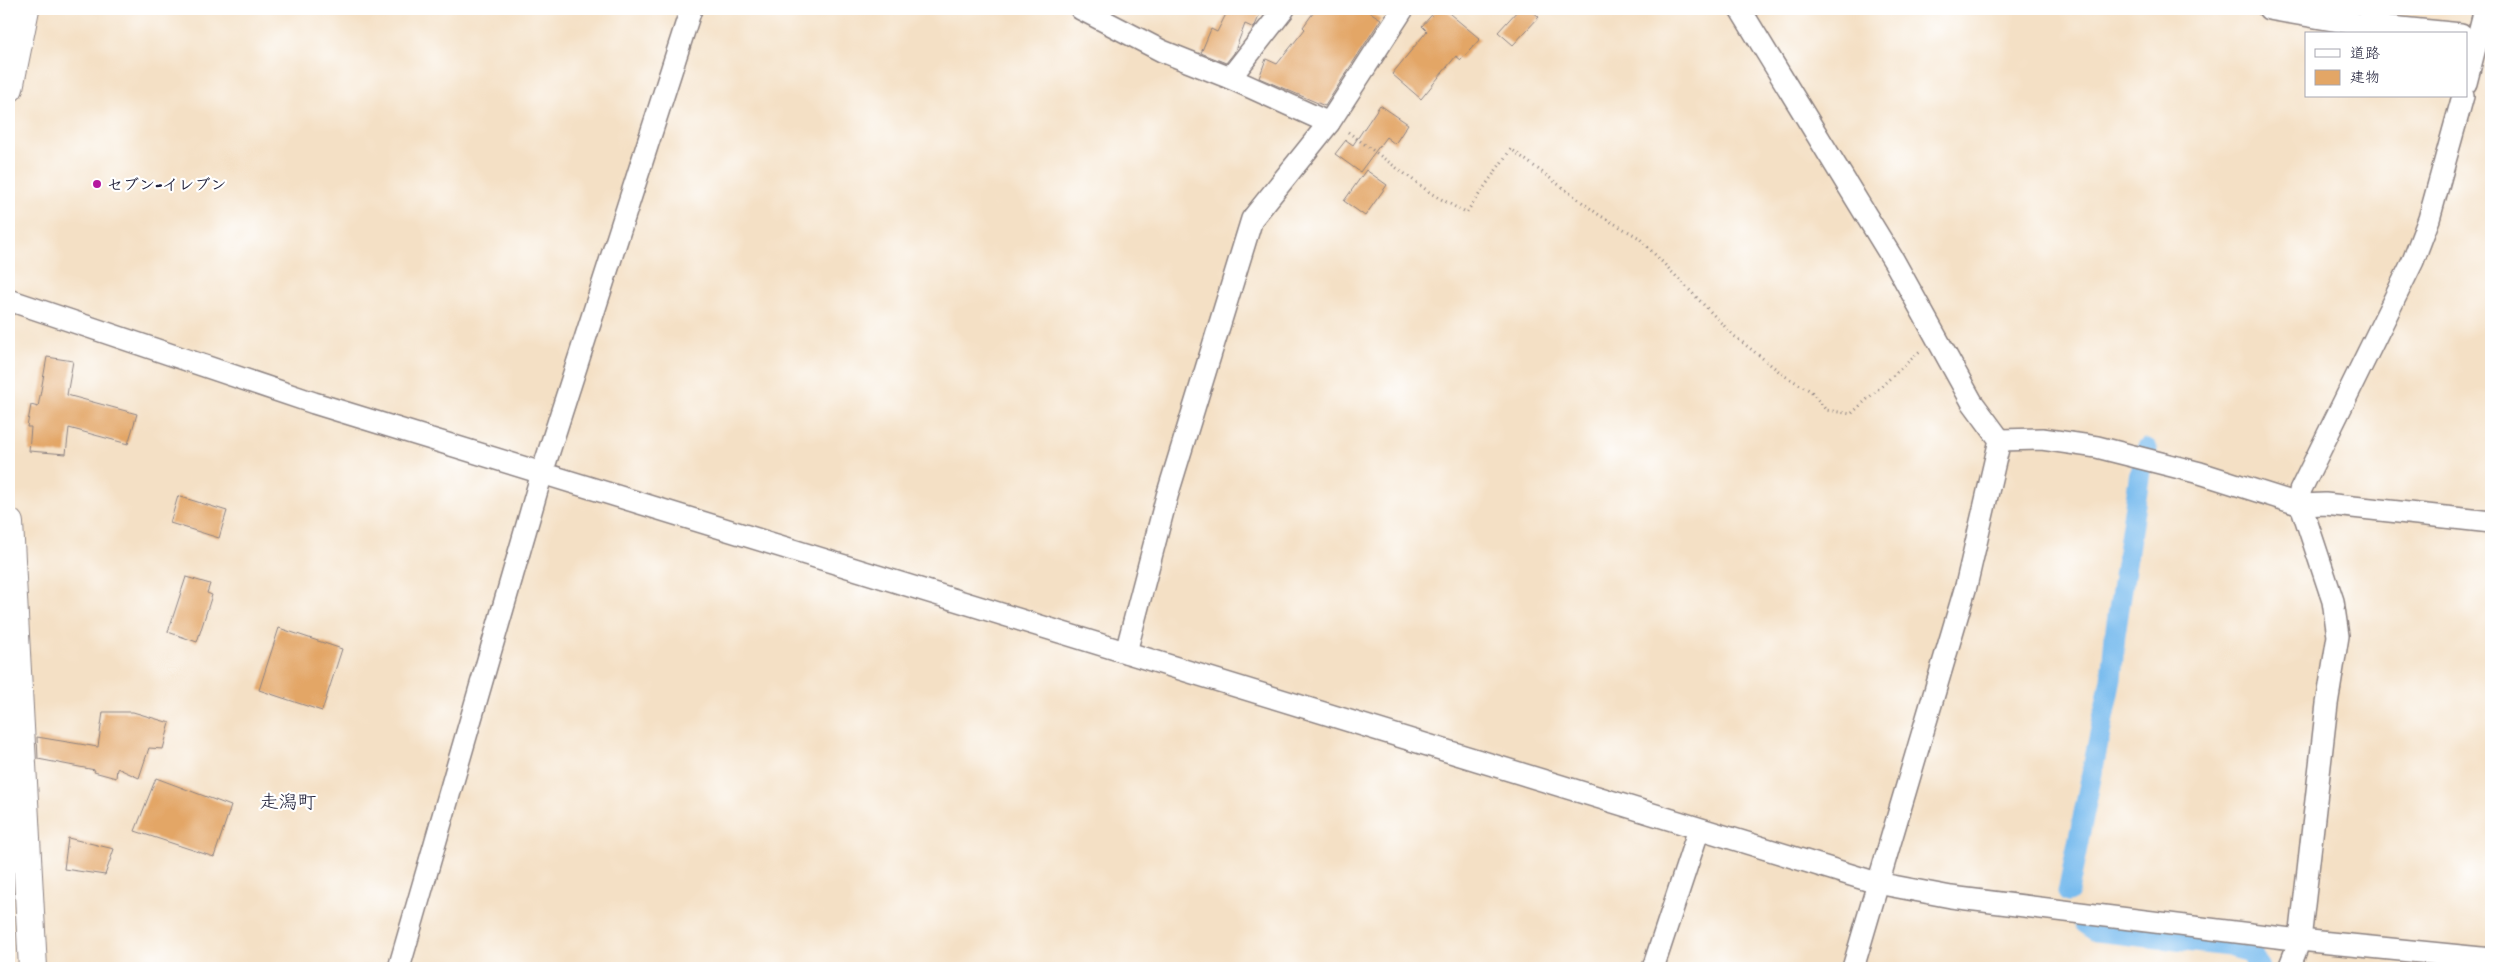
<svg xmlns="http://www.w3.org/2000/svg" width="2500" height="977" font-family="Sriracha,'Klee One',sans-serif">
<style>
.lines{fill:none;stroke-linecap:round;stroke-linejoin:round}
.canal{stroke:#79bcee;stroke-width:21}
.building{fill:#e3a666}
.minor-casing{stroke:#8b8180;stroke-width:24}
.highway-casing{stroke:#8b8180;stroke-width:30}
.path{stroke:#8b8180;stroke-width:3;stroke-dasharray:1 4;stroke-linecap:butt}
.minor{stroke:#fff;stroke-width:21}
.highway{stroke:#fff;stroke-width:28}
.poi-dot{fill:#b5179e;stroke:#fff;stroke-width:2}
.labels{text-anchor:middle;stroke-width:4.5;stroke-linejoin:round;paint-order:stroke}
.poi-label{font-size:16px;font-weight:bold;fill:#22223b;stroke:#fff;text-anchor:start}
.quarter-label{font-size:19px;fill:#22223b;stroke:#fff}
</style>
<rect width="100%" height="100%" fill="#fff"/>
<filter id="ink" filterUnits="userSpaceOnUse"><feTurbulence type="fractalNoise" baseFrequency=".02" numOctaves="2"/><feDisplacementMap in="SourceGraphic" scale="10" xChannelSelector="R" yChannelSelector="G"/><feConvolveMatrix kernelMatrix="1 2 1 2 8 2 1 2 1" color-interpolation-filters="sRGB"/></filter>
<filter id="wash" filterUnits="userSpaceOnUse"><feTurbulence type="fractalNoise" baseFrequency=".0096" numOctaves="4" result="noise"/><feDisplacementMap in="SourceGraphic" scale="20" xChannelSelector="R" yChannelSelector="G"/><feGaussianBlur stdDeviation="1.12" result="paint"/><feColorMatrix in="noise" values="0 0 0 0 0 0 0 0 0 0 0 0 0 0 0 0 0 1.4 0 .05"/><feComposite in="paint" operator="in"/></filter>
<g filter="url(#wash)">
<rect width="100%" height="100%" fill="#f4e0c5"/>
<g class="lines">
<g class="canal">
<path d="M2068,892L2111,679L2115,635L2140,472L2147,449"/>
<path d="M2084,923L2096,931L2229,946L2251,952L2259,968"/>
</g>
</g>
<g id="blocks">
<g class="building">
<path d="M1213,9H1251L1260,14L1254,28L1245,24L1234,53L1226,63L1201,53L1211,29L1217,32L1226,14Z"/>
<path d="M1316,9H1365L1381,19L1325,106L1259,78L1266,59L1277,64L1305,29L1303,27Z"/>
<path d="M1437,9H1444L1480,39L1461,60L1456,56L1421,99L1392,74L1427,31L1422,26Z"/>
<path d="M1519,9H1530L1539,17L1513,45L1498,32Z"/>
<path d="M1380,105L1408,124L1395,144L1386,137L1360,172L1335,154L1346,140L1353,145Z"/>
<path d="M1366,170L1387,185L1365,216L1344,201Z"/>
<path d="M47,357L73,361L67,395L137,414L128,444L69,428L66,454L29,451L31,427H27L31,405L38,407Z"/>
<path d="M178,496L227,511L219,538L170,523Z"/>
<path d="M186,577L210,584L207,593L212,595L197,642L168,632Z"/>
<path d="M279,628L342,649L322,711L259,690Z"/>
<path d="M103,712H133L170,723L163,749L149,748L139,778L117,768L116,778L94,772L95,770L38,759L37,737L98,747Z"/>
<path d="M156,778L231,806L214,857L135,831Z"/>
<path d="M68,838L114,849L105,875L64,869Z"/>
</g>
</g>
</g>
<g filter="url(#ink)">
<use href="#blocks" fill-opacity="0" stroke="#8b8180" stroke-width="1"/>
<g class="lines">
<defs>
<g id="minor">
<path d="M1081,9L1162,51L1230,78L1329,123"/>
<path d="M1740,9L1894,261L1972,402L2000,440L1966,586L1853,968"/>
<path d="M2269,9L2350,23L2461,34"/>
<path d="M1230,78L1284,9"/>
<path d="M2466,83L2485,9"/>
<path d="M9,300L314,403L1877,883L1951,897L2300,940L2491,959"/>
<path d="M2000,440L2042,439L2097,447L2200,473L2301,505L2325,504L2491,522"/>
<path d="M1126,652L1167,496L1252,219L1329,123L1403,9"/>
<path d="M399,968L542,473L691,9"/>
<path d="M1653,968L1699,829"/>
<path d="M2289,968L2300,940L2327,704L2338,636L2333,601L2301,505L2300,491L2413,261L2429,219L2463,96"/>
</g>
<g id="highway">
<path d="M9,88L25,9"/>
<path d="M9,523L33,968"/>
</g>
</defs>
<use href="#minor" class="minor-casing"/>
<use href="#highway" class="highway-casing"/>
<path class="path" d="M1348,132L1432,194L1466,213L1511,149L1599,215L1638,237L1733,335L1785,376L1811,391L1826,410L1851,414L1921,350"/>
<use href="#minor" class="minor"/>
<use href="#highway" class="highway"/>
</g>
</g>
<circle class="poi-dot" cx="97" cy="184" r="5"/>
<g class="labels">
<g class="poi-label">
<text x="107" y="190">セブン-イレブン</text>
</g>
<g class="quarter-label">
<text x="288" y="808">走潟町</text>
</g>
</g>
<rect width="2500" height="977" fill="none" stroke="#fff" stroke-width="30"/>
<rect x="2305" y="32" width="162" height="65" fill="#ffffff" stroke="#a7a7b1"/>
<rect x="2315" y="49" width="25" height="8" fill="#ffffff" stroke="#a7a7b1"/>
<text x="2350" y="58" font-size="15" fill="#22223b">道路</text>
<rect x="2315" y="70" width="25" height="15" fill="#e3a666" stroke="#a7a7b1"/>
<text x="2350" y="82" font-size="15" fill="#22223b">建物</text>
</svg>
